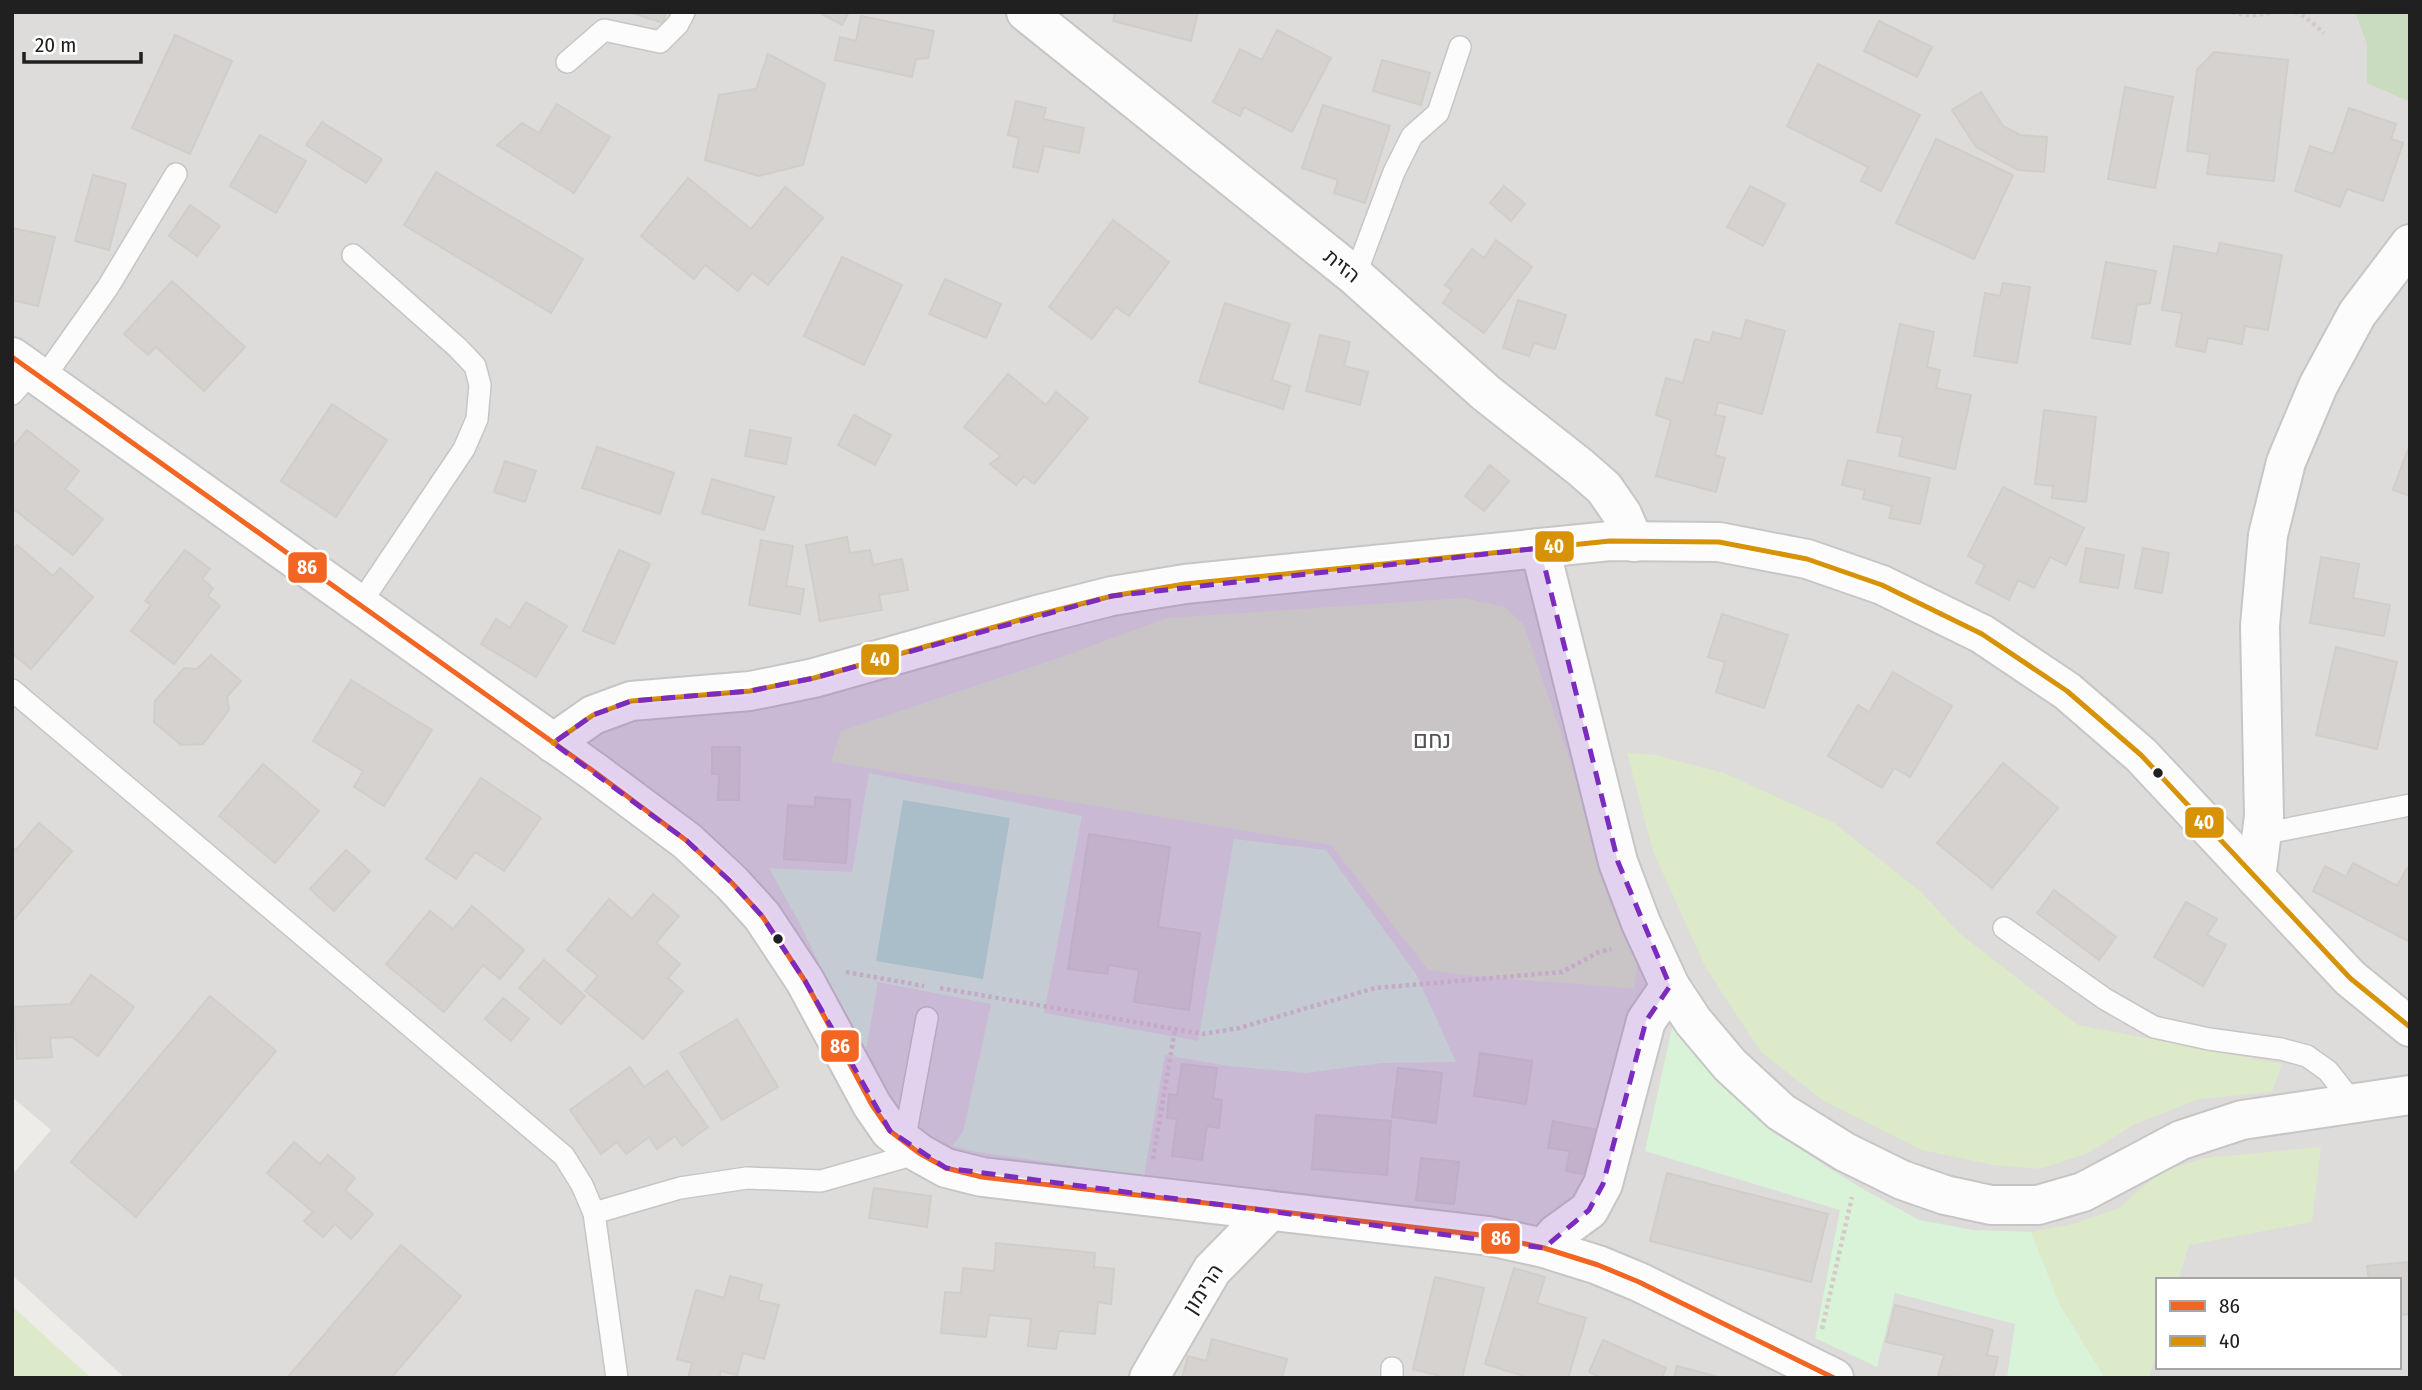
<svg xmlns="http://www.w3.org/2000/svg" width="2422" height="1390" font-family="'Fira Sans Condensed',Heebo,sans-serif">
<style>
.residential{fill:#dddcda;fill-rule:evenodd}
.grass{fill:#dceac9}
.forest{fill:#cadcbf}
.park{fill:#d8f3d7}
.pitch{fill:#b6e3ce}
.parking{fill:#dedddc}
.building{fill:#d5d2d0;stroke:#d1ceca;stroke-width:2}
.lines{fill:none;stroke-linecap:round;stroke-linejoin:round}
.service-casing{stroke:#c7c6c5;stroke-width:24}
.minor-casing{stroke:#c7c6c5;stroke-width:42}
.path{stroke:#d7c9c8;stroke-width:4.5;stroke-dasharray:3.5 3.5;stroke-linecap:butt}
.service{stroke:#fcfcfc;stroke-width:21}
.minor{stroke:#fcfcfc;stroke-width:38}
.bus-1-casing{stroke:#fff;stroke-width:10}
.bus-2-casing{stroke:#fff;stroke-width:10}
.bus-1{stroke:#f26522;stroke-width:5}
.bus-2{stroke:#d79205;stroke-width:5}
.marked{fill:#7b2cbf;fill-opacity:0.2;stroke:#7b2cbf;stroke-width:5;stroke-dasharray:14 9;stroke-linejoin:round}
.bus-dot{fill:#202020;stroke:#fff;stroke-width:2.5}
.labels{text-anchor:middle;stroke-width:6;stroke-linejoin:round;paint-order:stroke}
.street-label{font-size:21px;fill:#202020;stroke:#fff}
.quarter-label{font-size:24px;fill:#535353;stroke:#fff}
.line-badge{stroke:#fff;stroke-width:2.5}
.badge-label{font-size:19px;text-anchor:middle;font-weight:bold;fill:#fff}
</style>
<rect width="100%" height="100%" fill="#eeece9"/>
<path class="residential" d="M12,12H2410V1378H125L12,1275V1175L51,1130L12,1097ZM2158,1280H2399V1367H2158Z"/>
<g class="grass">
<path d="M1463,598L1505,607L1524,625L1638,961L1634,989C1565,981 1496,981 1428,970L1331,845L831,762L841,731L1058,658L1167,618Z"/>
<path d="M1627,753L1655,755L1724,773L1834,823L1921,892L1959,933L2078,1025L2282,1064L2272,1092L2199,1099L2135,1124L2088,1153L2040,1169L1994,1165L1922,1150L1824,1101L1761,1052L1706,968L1653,851Z"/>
<path d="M2321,1147L2312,1222L2189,1245L2178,1280H2158V1348L2149,1378H2105L2060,1305L2031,1232L2073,1224L2119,1208L2160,1172L2205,1158Z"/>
<path d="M12,1306L91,1378H12Z"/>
</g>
<path class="forest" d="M2355,12H2410V102L2367,83V44Z"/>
<g class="park">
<path d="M869,773L1082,816L1044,1013L1198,1041L1234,839L1326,850L1416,974L1456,1062L1382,1063L1306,1073L1229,1066L1165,1055L1144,1176L977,1152L952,1146L963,1132L991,1004L878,982L866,1050L844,1016L800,924L769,868L852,872Z"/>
<path d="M1673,1023L1718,1079L1768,1129L1856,1185L1919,1220L1973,1230L2031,1232L2060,1305L2105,1378H2007L2015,1324L1895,1293L1877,1367L1815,1338L1840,1210L1645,1151Z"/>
</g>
<path class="pitch" d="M903,800L1010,818L983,979L876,961Z"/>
<path class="parking" d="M886,988L982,1004L958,1127L934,1143L888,1097L874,1062Z"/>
<g class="building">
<path d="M629,12H666L663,23Z"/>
<path d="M818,12H849L842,25Z"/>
<path d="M1115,12H1198L1191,41L1113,21Z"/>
<path d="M861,16L934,31L928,58L916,59L912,77L835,60L840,37L856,41Z"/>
<path d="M1879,21L1932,47L1917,77L1864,51Z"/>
<path d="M1277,30L1331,58L1292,132L1244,107L1240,116L1213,102L1240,49L1262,60Z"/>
<path d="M175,35L232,61L190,154L132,128Z"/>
<path d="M2214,52L2288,60L2274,181L2207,174L2210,154L2187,151L2197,70Z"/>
<path d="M768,54L825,84L803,165L759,176L705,160L719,95L756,89Z"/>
<path d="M1382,60L1430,73L1421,105L1373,91Z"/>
<path d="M1818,64L1920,115L1881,191L1861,181L1868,167L1787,126Z"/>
<path d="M2125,87L2173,97L2155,188L2108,179Z"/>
<path d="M1981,92L2003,126L2020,135L2047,137L2044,172L2018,170L1976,147L1952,110Z"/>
<path d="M1016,101L1046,108L1043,119L1084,128L1079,153L1044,146L1038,172L1013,167L1019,138L1008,135Z"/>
<path d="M557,104L610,137L574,193L497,145L522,123L539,133Z"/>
<path d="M1323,105L1390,126L1365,203L1334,193L1338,180L1302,168Z"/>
<path d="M2349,108L2396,124L2391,139L2403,143L2383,201L2347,189L2340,207L2295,191L2310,146L2333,154Z"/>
<path d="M322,122L382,159L366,183L306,145Z"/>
<path d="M260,135L306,161L276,213L230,186Z"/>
<path d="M1936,139L2013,175L1974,259L1896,223Z"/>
<path d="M436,172L583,259L551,313L404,225Z"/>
<path d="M93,175L126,184L109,250L75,241Z"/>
<path d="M688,178L751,229L785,187L823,218L768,285L752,273L738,291L705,265L694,279L641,236Z"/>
<path d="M1504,186L1525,204L1511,221L1490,203Z"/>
<path d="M1750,186L1785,204L1763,246L1727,227Z"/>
<path d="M190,205L220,226L197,256L169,236Z"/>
<path d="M1113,220L1169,262L1129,316L1116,307L1092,339L1049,307Z"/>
<path d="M12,228L55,237L38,306L12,300Z"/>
<path d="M1496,240L1532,267L1484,333L1443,303L1452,290L1445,285L1472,249L1484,258Z"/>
<path d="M2220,243L2282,255L2268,330L2245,326L2242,344L2208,338L2205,352L2176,346L2182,313L2162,310L2174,246L2217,254Z"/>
<path d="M842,257L902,285L864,365L804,336Z"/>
<path d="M2106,262L2156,271L2150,303L2137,305L2130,344L2092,338Z"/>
<path d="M945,279L1001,304L986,338L929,314Z"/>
<path d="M172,281L245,347L204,391L156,347L148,355L124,334Z"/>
<path d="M2003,283L2030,287L2017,363L1974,356L1985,293L2000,296Z"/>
<path d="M1518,300L1566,315L1555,349L1534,343L1529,356L1503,348Z"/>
<path d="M1225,303L1290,324L1272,380L1290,386L1283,409L1199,382Z"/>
<path d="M1746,320L1785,331L1762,414L1718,402L1715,415L1725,417L1715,455L1725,458L1716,492L1656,476L1671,420L1656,415L1666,378L1683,383L1695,339L1710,343L1713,332L1741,339Z"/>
<path d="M1900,324L1934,332L1927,367L1940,370L1936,388L1971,395L1955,469L1899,456L1903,437L1877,432Z"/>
<path d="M1320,335L1350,342L1344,366L1368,372L1360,405L1306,391Z"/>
<path d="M1008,374L1046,405L1056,392L1088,418L1034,484L1024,476L1016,485L990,464L1001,456L964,427Z"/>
<path d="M332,404L387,440L336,517L281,481Z"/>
<path d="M2044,410L2096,417L2086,502L2052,498L2053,486L2035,484Z"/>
<path d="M854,415L891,435L875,465L838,445Z"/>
<path d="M27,430L79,471L65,489L103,519L73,555L12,508V448Z"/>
<path d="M750,430L791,438L786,464L745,456Z"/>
<path d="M2410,444V496L2393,490Z"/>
<path d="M597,447L674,473L660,514L582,488Z"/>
<path d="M1848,460L1930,478L1920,524L1889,518L1892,506L1863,499L1865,490L1842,485Z"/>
<path d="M505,461L536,471L525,502L494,492Z"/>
<path d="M1490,465L1509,481L1484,511L1465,496Z"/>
<path d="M712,479L774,497L764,530L702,513Z"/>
<path d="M2003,487L2084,528L2066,565L2050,557L2034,588L2018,580L2009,600L1976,583L1985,565L1968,556Z"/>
<path d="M847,537L850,553L870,550L873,565L902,559L908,590L879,595L882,610L820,621L806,545Z"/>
<path d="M761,540L793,546L786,586L804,589L800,614L749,605Z"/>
<path d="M17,545L53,576L60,568L93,597L31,669L12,653V551Z"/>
<path d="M2086,548L2124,555L2118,588L2080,582Z"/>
<path d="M2143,548L2169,553L2162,593L2135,588Z"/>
<path d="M185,550L210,569L202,579L213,588L208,596L220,606L174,664L131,631L151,605L145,601Z"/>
<path d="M619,550L650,564L614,644L583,631Z"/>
<path d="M2321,557L2359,564L2353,598L2390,605L2384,636L2310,623Z"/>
<path d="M526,602L567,626L536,677L481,644L496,619L510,628Z"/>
<path d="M1722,614L1788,635L1764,708L1716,692L1725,662L1708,657Z"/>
<path d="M2336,647L2397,662L2377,749L2316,735Z"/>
<path d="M211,655L241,681L227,697L229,710L203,744L181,745L154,722L155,701L184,668L197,669Z"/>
<path d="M1893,672L1952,706L1910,777L1894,768L1882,788L1828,756L1858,705L1869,712Z"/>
<path d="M351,680L432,730L384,806L354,787L363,771L313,741Z"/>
<path d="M712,747H740L739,800H718L719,774H712Z"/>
<path d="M2003,763L2058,808L1992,888L1937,843Z"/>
<path d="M263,764L319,811L275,863L219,816Z"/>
<path d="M481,778L541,818L504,871L475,852L456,879L426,859Z"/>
<path d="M815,797L850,800L846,863L784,859L788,805L815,807Z"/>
<path d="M39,823L72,851L12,922V847L16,850Z"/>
<path d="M1089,834L1170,847L1158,927L1200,933L1189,1010L1134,1002L1139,970L1109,965L1107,974L1068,969Z"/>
<path d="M346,850L370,871L334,911L310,889Z"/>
<path d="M2353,863L2397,886L2407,868L2410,869V942L2313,891L2325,866L2346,877Z"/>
<path d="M2054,890L2116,937L2099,960L2037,913Z"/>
<path d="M653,894L679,916L656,943L680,964L668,978L683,991L643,1039L585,991L598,976L567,950L609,899L632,919Z"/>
<path d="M2186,902L2217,919L2207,935L2226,945L2203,986L2154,957Z"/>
<path d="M472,906L524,950L500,979L483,965L444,1012L386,964L430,911L453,929Z"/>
<path d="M544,960L585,996L561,1024L519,988Z"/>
<path d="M91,975L134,1007L98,1056L72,1037L50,1038L52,1057L17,1059L14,1007L70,1004Z"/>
<path d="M210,996L276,1051L136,1217L71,1162Z"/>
<path d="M503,998L529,1019L511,1041L485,1019Z"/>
<path d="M737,1019L778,1087L722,1120L680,1053Z"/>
<path d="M1480,1053L1532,1061L1526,1104L1474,1096Z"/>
<path d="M1182,1064L1217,1068L1213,1098L1222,1100L1219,1128L1207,1126L1202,1160L1172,1156L1177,1119L1167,1118L1169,1094L1177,1095Z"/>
<path d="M630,1067L644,1087L667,1071L708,1127L682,1146L675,1136L657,1149L649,1137L626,1154L617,1142L601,1154L570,1110Z"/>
<path d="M1398,1068L1442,1073L1436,1123L1392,1117Z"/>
<path d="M1316,1115L1391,1121L1387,1175L1312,1169Z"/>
<path d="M1553,1121L1597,1130L1588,1175L1566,1171L1570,1151L1548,1148Z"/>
<path d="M294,1142L320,1164L328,1155L355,1178L345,1190L373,1214L351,1239L335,1224L323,1237L304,1221L313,1212L267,1173Z"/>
<path d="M1421,1158L1459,1162L1454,1204L1416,1200Z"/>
<path d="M1667,1173L1828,1214L1811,1282L1650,1241Z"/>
<path d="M874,1188L931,1196L927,1227L869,1218Z"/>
<path d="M996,1243L1095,1253L1094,1267L1114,1269L1111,1304L1098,1302L1095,1334L1059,1331L1056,1349L1028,1346L1031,1319L989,1315L986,1337L941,1333L945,1292L961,1293L963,1268L994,1271Z"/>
<path d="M401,1245L461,1296L391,1378H287Z"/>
<path d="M2408,1262L2410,1314L2399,1315V1280H2369L2367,1266Z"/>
<path d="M1514,1268L1545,1277L1537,1303L1586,1318L1568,1378H1530L1485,1364Z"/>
<path d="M730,1276L762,1285L758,1300L779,1305L764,1359L743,1353L737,1375L721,1371L719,1378H688L692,1363L677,1359L696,1290L724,1298Z"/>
<path d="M1435,1277L1484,1288L1462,1378H1448L1413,1369Z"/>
<path d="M1895,1305L1993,1330L1987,1355L1998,1357L1993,1378L1938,1376L1944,1355L1886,1342Z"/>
<path d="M1212,1339L1287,1359L1282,1378H1182L1188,1356L1206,1361Z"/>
<path d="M1603,1340L1666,1368L1662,1378H1602L1589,1372Z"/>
<path d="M1677,1366L1719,1377V1378H1674Z"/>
</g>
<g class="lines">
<defs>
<g id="service">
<path d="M567,62L604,30L660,42L678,24L684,12"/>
<path d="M353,255L458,348L475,366L480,385L477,419L464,449L360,604"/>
<path d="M1355,276L1394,172L1412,136L1438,113L1460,47"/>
<path d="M43,379L108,287L176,174"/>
<path d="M12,394L32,371"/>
<path d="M12,690L564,1156L582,1185L594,1213L617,1378"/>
<path d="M2262,834L2410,805"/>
<path d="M2004,928L2105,999L2154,1027L2209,1039L2281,1049L2307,1056L2328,1071L2353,1103"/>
<path d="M904,1142L927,1018"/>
<path d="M594,1213L680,1188L747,1178L821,1181L919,1153"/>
<path d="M1392,1378V1368"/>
</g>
<g id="minor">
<path d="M1026,12L1355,276L1486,393L1580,467L1604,488L1622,514L1634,542"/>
<path d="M12,357L596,773L687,841L732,883L762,916L805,981L872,1105L890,1131L919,1153L946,1168L982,1177L1489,1236L1544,1248L1598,1265L1639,1282L1834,1378"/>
<path d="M1540,548L1618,862L1641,923L1670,986L1693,1021L1730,1065L1781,1112L1845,1152L1902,1180L1945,1195L1991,1205H2038L2083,1192L2181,1140L2242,1120L2410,1095"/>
<path d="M553,743L593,715L631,701L750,691L814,678L1037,615L1112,596L1185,584L1610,541L1719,542L1807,559L1882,585L1982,634L2067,691L2141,755L2350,978L2410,1027"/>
<path d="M2256,878L2264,816L2260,626L2268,535L2286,462L2318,386L2357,314L2410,244"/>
<path d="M1544,1248L1556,1234L1589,1210L1603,1184L1646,1021L1670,986"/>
<path d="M1149,1378L1212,1270L1270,1211"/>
</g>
</defs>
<use href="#service" class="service-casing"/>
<use href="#minor" class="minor-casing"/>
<g class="path">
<path d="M2232,12C2245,16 2259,16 2272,12"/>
<path d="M2295,12L2305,17L2324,33"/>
<path d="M846,972L924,986"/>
<path d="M940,988L1203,1034L1239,1028L1375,988L1562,972L1599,952L1611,949"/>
<path d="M1153,1159L1175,1029"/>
<path d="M1822,1329L1852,1197"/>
</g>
<use href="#service" class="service"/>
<use href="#minor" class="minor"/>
<defs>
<path id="bus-1" d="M12,357L596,773L687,841L732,883L762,916L805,981L872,1105L890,1131L919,1153L946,1168L982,1177L1489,1236L1544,1248L1598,1265L1639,1282L1834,1378"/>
<path id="bus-2" d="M553,743L593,715L631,701L750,691L814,678L1037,615L1112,596L1185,584L1610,541L1719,542L1807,559L1882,585L1982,634L2067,691L2141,755L2350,978L2410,1027"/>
</defs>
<use href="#bus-1" class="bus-1-casing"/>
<use href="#bus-2" class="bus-2-casing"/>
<use href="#bus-1" class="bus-1"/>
<use href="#bus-2" class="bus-2"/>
</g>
<path class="marked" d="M1540,548L1618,862L1670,986L1646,1021L1603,1184L1589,1210L1544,1248L946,1168L890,1131L805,981L762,916L732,883L687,841L553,743L593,715L631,701L750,691L814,678L1112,596Z"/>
<g class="bus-dot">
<circle cx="2158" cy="773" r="6"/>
<circle cx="778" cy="939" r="6"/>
</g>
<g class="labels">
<g class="street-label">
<text transform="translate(1342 266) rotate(39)" y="7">הזית</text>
<text transform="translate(1203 1289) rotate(-57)" y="7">הרימון</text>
</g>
<g class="quarter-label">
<text x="1432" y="748">נחם</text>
</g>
</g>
<g class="line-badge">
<rect x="1534" y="530" width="41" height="33" rx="7" fill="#d79205"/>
<rect x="287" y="551" width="41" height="33" rx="7" fill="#f26522"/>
<rect x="860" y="643" width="40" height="33" rx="7" fill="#d79205"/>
<rect x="2184" y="806" width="41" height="33" rx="7" fill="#d79205"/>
<rect x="820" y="1029" width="40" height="34" rx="7" fill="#f26522"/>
<rect x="1480" y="1222" width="41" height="33" rx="7" fill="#f26522"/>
</g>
<g class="badge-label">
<text x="1554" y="553">40</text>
<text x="307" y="574">86</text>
<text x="880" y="666">40</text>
<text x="2204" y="829">40</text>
<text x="840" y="1053">86</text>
<text x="1501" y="1245">86</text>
</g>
<rect width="2422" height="1390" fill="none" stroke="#202020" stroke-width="28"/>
<rect x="2156" y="1278" width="245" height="91" fill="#ffffff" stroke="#a6a6a6" stroke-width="2"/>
<rect x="2170" y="1301" width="35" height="10" fill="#f26522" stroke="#a6a6a6" stroke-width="2"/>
<text x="2219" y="1313" font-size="21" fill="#202020">86</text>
<rect x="2170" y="1336" width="35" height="10" fill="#d79205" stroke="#a6a6a6" stroke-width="2"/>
<text x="2219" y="1348" font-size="21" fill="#202020">40</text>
<path d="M24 52v10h117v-10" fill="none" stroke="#202020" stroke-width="3.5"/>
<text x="35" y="52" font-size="21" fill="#202020" stroke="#ffffff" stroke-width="5" paint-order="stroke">20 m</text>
</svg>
